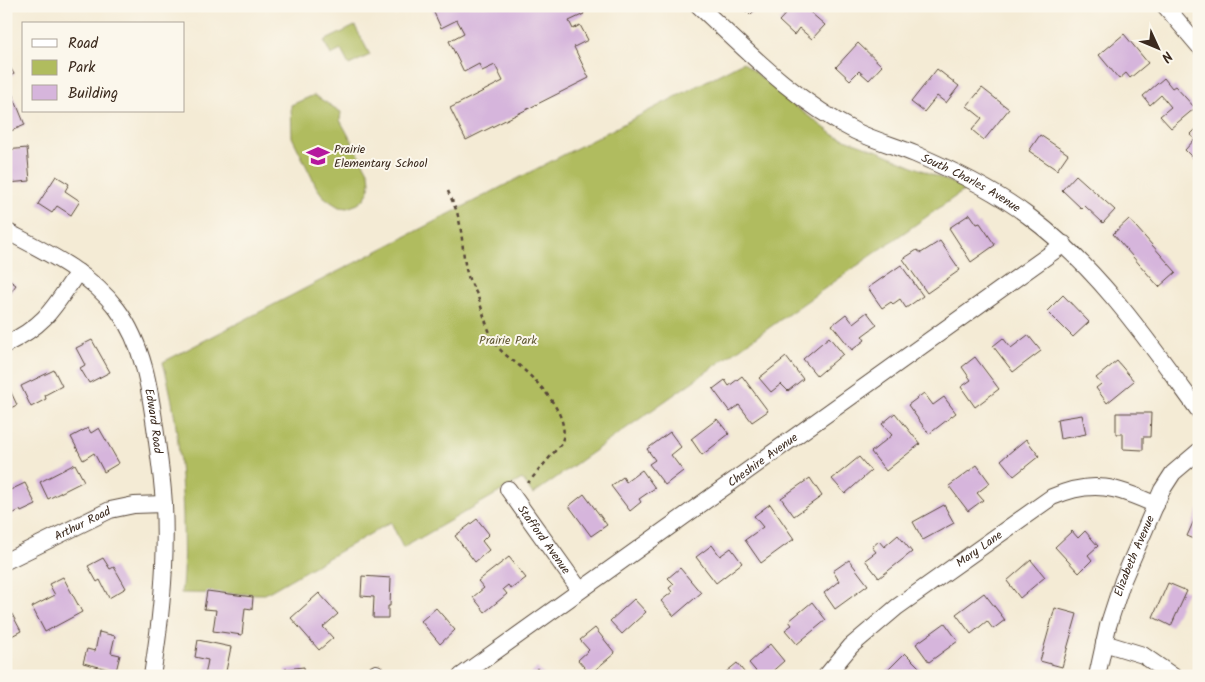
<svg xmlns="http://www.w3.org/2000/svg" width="1205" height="682" font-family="Kalam,sans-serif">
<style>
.green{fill:#b0bc5e;stroke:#76733e}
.building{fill:#d6b5dc}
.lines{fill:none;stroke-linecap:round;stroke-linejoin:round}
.minor-casing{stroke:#574739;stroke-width:18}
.path{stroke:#574739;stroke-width:2.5;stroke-dasharray:4 4;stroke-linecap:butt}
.minor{stroke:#fff;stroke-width:16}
.labels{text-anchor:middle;stroke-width:4;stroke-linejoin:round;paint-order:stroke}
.poi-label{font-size:12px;fill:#3b2a1e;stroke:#fbf7ec;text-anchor:start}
.street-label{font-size:12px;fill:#3b2a1e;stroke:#fbf7ec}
.park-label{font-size:12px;fill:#5e5631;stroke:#fbf7ec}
</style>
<rect width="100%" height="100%" fill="#fbf7ec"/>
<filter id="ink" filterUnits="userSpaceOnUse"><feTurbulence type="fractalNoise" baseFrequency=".02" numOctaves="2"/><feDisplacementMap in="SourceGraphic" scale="10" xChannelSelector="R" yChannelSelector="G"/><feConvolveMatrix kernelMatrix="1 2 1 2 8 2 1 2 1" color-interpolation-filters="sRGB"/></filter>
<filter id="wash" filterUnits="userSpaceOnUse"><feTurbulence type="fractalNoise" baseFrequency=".0096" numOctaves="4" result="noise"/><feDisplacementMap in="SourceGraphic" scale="20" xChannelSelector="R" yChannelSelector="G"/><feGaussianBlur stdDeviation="1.12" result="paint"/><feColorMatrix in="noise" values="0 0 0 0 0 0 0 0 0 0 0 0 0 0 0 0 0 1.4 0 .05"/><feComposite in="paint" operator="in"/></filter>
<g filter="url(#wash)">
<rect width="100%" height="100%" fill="#f4ebd5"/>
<g class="green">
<path d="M355,26L370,55L349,65L341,50L331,55L324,41Z"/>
<path d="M743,62L795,106L834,135L878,151L966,189L533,494L522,479L403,548L391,522L265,594L181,593C185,567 183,542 183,516C181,464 177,412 163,362Z"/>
<path d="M314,95L341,112L340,120L369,173L370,182L369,190L365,198L358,204L347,208L339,207L331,202L323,196L317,188L292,137L291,105Z"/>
</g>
<g id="blocks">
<g class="building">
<path d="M431,6H580L584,14L569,21L573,29L580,25L588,40L574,47L589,78L466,140L450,108L503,81L495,65L482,71L479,64L464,72L449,41L464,33L457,20L441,28Z"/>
<path d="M741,6H759L750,15Z"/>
<path d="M793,6H803L825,25L812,39L799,28L794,35L779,21Z"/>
<path d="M1124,34L1148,63L1130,78L1126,73L1119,79L1099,55Z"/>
<path d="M858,43L882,66L869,80L859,71L850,80L836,67Z"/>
<path d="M6,60L14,74L6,78Z"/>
<path d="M937,69L959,86L946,103L937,96L924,112L911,102Z"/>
<path d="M1164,78L1172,88L1175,86L1195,108L1171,128L1160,116L1171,107L1161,95L1150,105L1143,96Z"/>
<path d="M982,88L1009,109L984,140L972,130L982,118L967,106Z"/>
<path d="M12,93L25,125L6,133V95Z"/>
<path d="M1199,126V164L1185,150L1195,139L1190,135Z"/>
<path d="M1040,135L1068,154L1057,170L1029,151Z"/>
<path d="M27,148L30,181L8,183L6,150Z"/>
<path d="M1076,175L1115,210L1103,223L1085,206L1082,209L1062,190Z"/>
<path d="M56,176L69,184L65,191L80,201L71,215L57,206L52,213L38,204Z"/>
<path d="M970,214L977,224L980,223L995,245L971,262L949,228Z"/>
<path d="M1129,219L1176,272L1159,287L1113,234Z"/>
<path d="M940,241L960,270L927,293L903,259L917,250L921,253Z"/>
<path d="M901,265L923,296L906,308L900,299L893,304L891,302L882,308L868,288Z"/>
<path d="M6,278L16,285L6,299Z"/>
<path d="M1063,295L1089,322L1073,337L1047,311Z"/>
<path d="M867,312L877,325L862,336L865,340L852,350L832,325L846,314L853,323Z"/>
<path d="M1028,335L1041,351L1013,372L993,346L1003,338L1011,348Z"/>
<path d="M829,337L843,354L817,376L803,359Z"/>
<path d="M92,340L110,372L89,383L80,368L85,365L76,348Z"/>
<path d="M786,357L803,379L788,391L781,384L771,392L759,378Z"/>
<path d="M975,357L999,389L975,407L961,387L971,380L962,367Z"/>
<path d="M1117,361L1134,381L1107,403L1096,388L1101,384L1096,378Z"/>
<path d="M54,370L62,386L45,395L46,399L31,407L21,386Z"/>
<path d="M742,376L768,411L752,422L739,405L730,412L713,389L725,380L729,386Z"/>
<path d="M9,388L17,405L6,410V389Z"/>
<path d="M924,393L933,405L944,397L956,413L929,434L908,405Z"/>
<path d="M895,413L920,444L886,471L871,452L892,435L882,424Z"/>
<path d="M1116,413H1151L1150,437H1143V450L1123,449V434H1116Z"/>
<path d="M1082,415L1086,434L1060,439L1057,419Z"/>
<path d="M717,419L729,434L702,455L691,439Z"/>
<path d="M88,428L91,433L99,428L119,463L104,472L94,453L83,460L71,437Z"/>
<path d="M670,432L681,447L671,455L683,471L665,485L649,464L655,460L647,449Z"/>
<path d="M1026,439L1039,456L1014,476L1001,460Z"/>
<path d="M859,457L871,471L845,494L832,479Z"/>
<path d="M75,464L84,481L48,499L40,482Z"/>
<path d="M977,465L990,483L977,493L983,500L968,511L949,486Z"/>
<path d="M642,470L655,488L639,499L641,502L630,511L611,486L623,477L626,482Z"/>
<path d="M810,478L822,496L794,516L781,498Z"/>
<path d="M25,483L36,505L21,512L20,510L6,517V492Z"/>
<path d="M584,494L607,525L591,536L569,506Z"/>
<path d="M770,504L794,539L761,563L745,540L763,527L754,516Z"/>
<path d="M944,505L954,523L923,540L913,522Z"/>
<path d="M1199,509V541L1187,536Z"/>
<path d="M477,519L489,534L482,541L489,550L475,562L455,536Z"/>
<path d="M1072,531L1078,538L1085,531L1098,546L1088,555L1092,560L1079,573L1055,547Z"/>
<path d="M898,535L912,552L879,578L865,560L876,552L872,547L879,541L884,547Z"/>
<path d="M712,545L720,556L731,548L742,563L716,583L696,557Z"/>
<path d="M509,557L526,578L511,589L508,585L503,589L507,594L485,612L473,597L484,588L478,581Z"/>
<path d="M103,558L110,569L114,567L126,588L109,598L100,580L97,582L88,566Z"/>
<path d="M849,560L868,585L835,609L824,593L839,581L833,571Z"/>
<path d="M1031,560L1045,577L1020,598L1007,581Z"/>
<path d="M680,568L701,593L674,616L661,601L672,592L669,588L674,584L668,578Z"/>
<path d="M362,576L391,578L390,606H388V618H373L374,597L361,596Z"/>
<path d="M63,577L82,612L45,632L32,607L55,595L49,584Z"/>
<path d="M1168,583L1187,591L1171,626L1153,617Z"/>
<path d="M207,591L253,597L252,609L245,608L242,635L213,631L216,610L204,609Z"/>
<path d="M319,593L338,614L323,627L333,638L319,650L291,618Z"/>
<path d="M984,593L1005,620L993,629L987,621L971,634L956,614Z"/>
<path d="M634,599L646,612L622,634L610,621Z"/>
<path d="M812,602L826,620L797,644L785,630L792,625L789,621Z"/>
<path d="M6,603L21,631L6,639Z"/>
<path d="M436,608L455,630L440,644L421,621Z"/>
<path d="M1055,608L1077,614L1062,667L1040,661Z"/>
<path d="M945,623L958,641L929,662L916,644Z"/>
<path d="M595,628L615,653L590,674L578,660L589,650L580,640Z"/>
<path d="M99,632L115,636L111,653L120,655L116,671L83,663L87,649L95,651Z"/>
<path d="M198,640L231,647L225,676H205L208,660L195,657Z"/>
<path d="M770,644L784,661L767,676H760L749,663Z"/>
<path d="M905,653L921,669L914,676H882Z"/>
<path d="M737,663L747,676H721Z"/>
<path d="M304,667L305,676H285V669Z"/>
<path d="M537,668L545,676H529Z"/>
</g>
</g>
</g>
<g filter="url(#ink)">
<use href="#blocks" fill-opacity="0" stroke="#574739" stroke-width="1"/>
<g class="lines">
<defs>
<g id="minor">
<path id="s1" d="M699,6C747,51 795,101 855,131C874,140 895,146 915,154C955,171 996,191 1031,218C1100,270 1148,341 1199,411"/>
<path d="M1165,6L1199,46"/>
<path id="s2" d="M6,231C46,252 89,272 117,309C144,345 150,390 156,434C159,458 163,482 164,506C167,562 161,620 152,676"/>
<path d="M6,344C46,325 54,307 78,272"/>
<path id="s3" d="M508,489L580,590"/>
<path id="s4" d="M6,561L110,510L134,505L164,504"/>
<path d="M1104,643L1143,655L1173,676"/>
<path d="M376,673L377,676"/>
<path id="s5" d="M461,676L1064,244"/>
<path id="s6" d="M826,676L851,646L897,607L1052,497C1093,479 1117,487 1156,505"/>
<path id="s7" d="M1097,676L1108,626L1123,580L1162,490L1173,473L1199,451"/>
</g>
</defs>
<use href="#minor" class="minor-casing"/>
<path class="path" d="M448,191C451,199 456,207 458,216C463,234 462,254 467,273C469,282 475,289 478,297C484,315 487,331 498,347C505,356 516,362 524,370C541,385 573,419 561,444L528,483"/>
<use href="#minor" class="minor"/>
</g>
</g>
<defs>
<symbol id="school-bare" viewBox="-9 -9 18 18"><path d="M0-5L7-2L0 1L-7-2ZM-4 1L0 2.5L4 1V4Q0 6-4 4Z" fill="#b5179e" stroke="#fbf7ec" stroke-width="2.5" paint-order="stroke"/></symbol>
</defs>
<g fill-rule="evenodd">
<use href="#school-bare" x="302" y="140" width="32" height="32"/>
</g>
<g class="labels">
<g class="poi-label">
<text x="334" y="153">Prairie<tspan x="334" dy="14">Elementary School</tspan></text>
</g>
<g class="street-label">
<text dy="4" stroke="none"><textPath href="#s1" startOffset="328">South Charles Avenue</textPath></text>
<text dy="4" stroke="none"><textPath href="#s2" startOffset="256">Edward Road</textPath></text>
<text dy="4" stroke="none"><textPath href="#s5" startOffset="371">Cheshire Avenue</textPath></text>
<text dy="4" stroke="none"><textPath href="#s4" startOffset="85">Arthur Road</textPath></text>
<text dy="4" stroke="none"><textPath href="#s3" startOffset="62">Stafford Avenue</textPath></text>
<text dy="4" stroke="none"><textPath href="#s6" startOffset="200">Mary Lane</textPath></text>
<text dy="4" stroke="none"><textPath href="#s7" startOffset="126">Elizabeth Avenue</textPath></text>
</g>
<g class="park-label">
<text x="508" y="344">Prairie Park</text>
</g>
</g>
<rect width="1205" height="682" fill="none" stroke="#fbf7ec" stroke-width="25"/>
<rect x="22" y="22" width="162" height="90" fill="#fbf7ec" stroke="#aea59a"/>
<rect x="32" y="39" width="25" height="8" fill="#ffffff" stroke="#aea59a"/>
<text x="68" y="48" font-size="15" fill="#3b2a1e">Road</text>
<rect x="32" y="60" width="25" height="15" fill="#b0bc5e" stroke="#aea59a"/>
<text x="68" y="72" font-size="15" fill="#3b2a1e">Park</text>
<rect x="32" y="85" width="25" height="15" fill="#d6b5dc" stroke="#aea59a"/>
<text x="68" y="98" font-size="15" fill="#3b2a1e">Building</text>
<g transform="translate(1158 48) rotate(134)" stroke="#fbf7ec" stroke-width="4" paint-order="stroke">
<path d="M0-4L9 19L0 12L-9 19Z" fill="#3b2a1e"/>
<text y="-8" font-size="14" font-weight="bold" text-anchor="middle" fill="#3b2a1e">N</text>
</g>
</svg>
